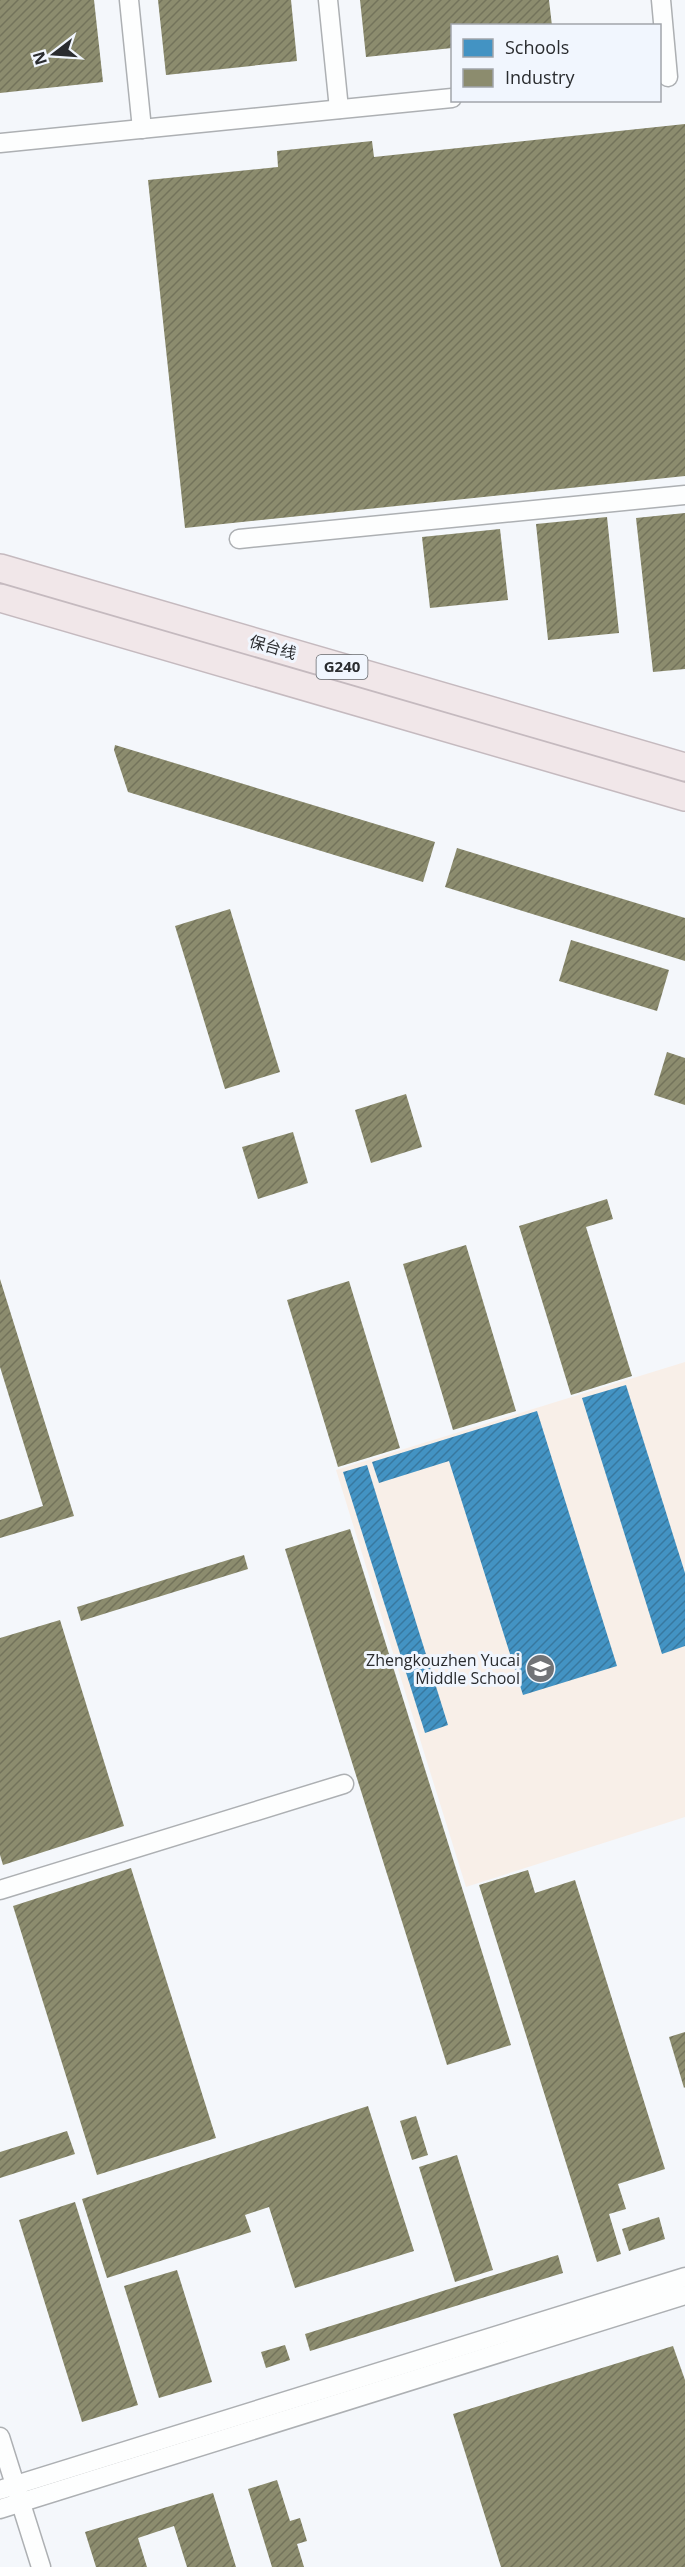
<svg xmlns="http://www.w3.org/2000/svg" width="685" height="2567" font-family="'Open Sans','Noto Sans SC',sans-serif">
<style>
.education{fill:#f8efe8}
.schools{fill:url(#schools-hatch)}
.industry{fill:url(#industry-hatch)}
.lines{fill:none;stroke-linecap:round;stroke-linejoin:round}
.minor-casing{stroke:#adb0b3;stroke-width:21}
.highway-casing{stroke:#c5babf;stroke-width:30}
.minor{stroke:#fdfefe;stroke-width:18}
.highway{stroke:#f1e7e9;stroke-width:27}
.labels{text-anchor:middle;stroke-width:6;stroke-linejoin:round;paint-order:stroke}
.shield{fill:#f1f6fe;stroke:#66696d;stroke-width:1.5}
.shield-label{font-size:15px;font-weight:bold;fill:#2a2c2f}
.street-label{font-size:16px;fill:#2a2c2f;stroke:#f1f6fe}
.poi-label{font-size:16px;fill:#2a2c2f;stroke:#f1f6fe;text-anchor:end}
</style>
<defs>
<pattern id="schools-hatch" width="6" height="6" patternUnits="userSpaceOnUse" patternTransform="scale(1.5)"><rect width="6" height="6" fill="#4393c3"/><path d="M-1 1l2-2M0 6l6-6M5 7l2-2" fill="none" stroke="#38789f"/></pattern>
<pattern id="industry-hatch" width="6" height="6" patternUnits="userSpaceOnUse" patternTransform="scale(1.5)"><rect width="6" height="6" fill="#8c8c6e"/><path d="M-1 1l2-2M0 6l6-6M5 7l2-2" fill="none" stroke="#73735b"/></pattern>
</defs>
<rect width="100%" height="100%" fill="#f4f7fb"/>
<path class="education" d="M685,1362V1817L466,1887L336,1470Z"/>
<g class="schools">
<path d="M626,1385L685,1573V1646L662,1654L582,1398Z"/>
<path d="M537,1411L617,1666L523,1695L449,1461L379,1483L372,1462Z"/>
<path d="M367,1465L448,1725L425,1733L343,1472Z"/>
</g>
<g class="industry">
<path d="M0,0H94L103,82L0,93Z"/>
<path d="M158,0H291L297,61L166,75Z"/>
<path d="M360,0H549L552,26H452V48L366,57Z"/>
<path d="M685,124V476L185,528L148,180L278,167L277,151L372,141L374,157Z"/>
<path d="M685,513V669L653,672L636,518Z"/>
<path d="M607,517L619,633L548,640L536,524Z"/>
<path d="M500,529L508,600L430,608L422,537Z"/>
<path d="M115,745L435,842L423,882L128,792L114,750Z"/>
<path d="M457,848L685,918V961L445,887Z"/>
<path d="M230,909L280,1072L225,1089L175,926Z"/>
<path d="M571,940L669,970L657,1011L559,981Z"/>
<path d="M667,1052L685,1058V1105L654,1095Z"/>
<path d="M406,1094L422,1147L371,1163L355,1110Z"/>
<path d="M293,1132L308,1183L258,1199L242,1147Z"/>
<path d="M607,1199L613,1219L586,1227L632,1376L571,1395L519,1226Z"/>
<path d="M466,1245L516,1411L453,1430L403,1264Z"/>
<path d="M0,1279L74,1516L0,1538V1520L43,1506L0,1367Z"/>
<path d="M349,1281L400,1448L338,1467L287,1300Z"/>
<path d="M350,1529L511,2045L447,2065L285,1549Z"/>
<path d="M244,1555L248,1569L81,1621L77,1607Z"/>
<path d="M60,1620L124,1826L3,1865L0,1855V1638Z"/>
<path d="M131,1868L216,2138L97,2175L13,1906Z"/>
<path d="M528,1870L535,1893L575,1880L665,2169L618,2184L626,2209L609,2214L621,2254L597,2262L479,1885Z"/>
<path d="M685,2032V2087L684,2088L669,2037Z"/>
<path d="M368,2106L414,2251L295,2288L269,2207L245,2215L251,2232L107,2278L82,2199Z"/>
<path d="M416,2116L428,2155L412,2160L400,2121Z"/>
<path d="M67,2131L75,2154L0,2178V2152Z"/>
<path d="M457,2155L493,2270L455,2282L419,2167Z"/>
<path d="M75,2202L138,2405L82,2422L19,2220Z"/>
<path d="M659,2217L665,2239L629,2251L622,2229Z"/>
<path d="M558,2255L563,2273L310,2351L305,2334Z"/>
<path d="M177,2270L212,2382L159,2398L124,2286Z"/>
<path d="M285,2345L290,2360L266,2368L261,2352Z"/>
<path d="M673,2346L685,2380V2567H501L453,2414Z"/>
<path d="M277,2480L290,2521L300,2518L307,2541L297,2544L304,2567H272L248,2489Z"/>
<path d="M213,2493L236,2567H187L174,2526L138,2538L147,2567H96L85,2532Z"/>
</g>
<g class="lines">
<defs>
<g id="minor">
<path d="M129,0L142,129"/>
<path d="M328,0L339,109"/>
<path d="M661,0L668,77"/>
<path d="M0,143L452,98"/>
<path d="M239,539L685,495"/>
<path d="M0,1890L344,1784"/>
<path d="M0,2437L41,2567"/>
<path d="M0,2490L685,2277"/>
<path d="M0,2509L685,2295"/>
</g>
<g id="highway">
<path d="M0,568L685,767"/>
<path d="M0,598L685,797"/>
</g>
</defs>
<use href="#minor" class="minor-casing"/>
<use href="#highway" class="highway-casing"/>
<use href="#minor" class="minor"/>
<use href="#highway" class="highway"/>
</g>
<defs>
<symbol id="school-disc" viewBox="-11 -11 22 22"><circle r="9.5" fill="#717376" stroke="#f1f6fe"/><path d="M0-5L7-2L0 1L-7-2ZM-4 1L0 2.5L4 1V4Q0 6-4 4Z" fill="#fff"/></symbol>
</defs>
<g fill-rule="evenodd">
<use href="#school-disc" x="524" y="1652" width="33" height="33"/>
</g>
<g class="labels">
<rect class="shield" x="316.5" y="655" width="51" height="24" rx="4.5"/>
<g class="shield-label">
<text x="342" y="672">G240</text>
</g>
<g class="street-label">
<text transform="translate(273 647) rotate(16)" y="6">保台线</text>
</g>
<g class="poi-label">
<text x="520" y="1666">Zhengkouzhen Yucai<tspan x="520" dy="18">Middle School</tspan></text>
</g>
</g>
<rect x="451" y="24" width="210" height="78" fill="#f1f6fe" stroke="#a1a5ab" stroke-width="1.5"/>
<rect x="463" y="39" width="30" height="18" fill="#4393c3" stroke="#a1a5ab" stroke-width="1.5"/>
<text x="505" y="54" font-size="18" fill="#2a2c2f">Schools</text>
<rect x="463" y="69" width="30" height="18" fill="#8c8c6e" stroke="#a1a5ab" stroke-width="1.5"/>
<text x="505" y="84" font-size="18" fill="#2a2c2f">Industry</text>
<g transform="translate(54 54) rotate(253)" stroke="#f1f6fe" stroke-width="4.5" paint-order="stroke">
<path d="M0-4.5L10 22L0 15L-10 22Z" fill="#2a2c2f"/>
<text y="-9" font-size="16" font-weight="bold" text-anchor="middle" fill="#2a2c2f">N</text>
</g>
</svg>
